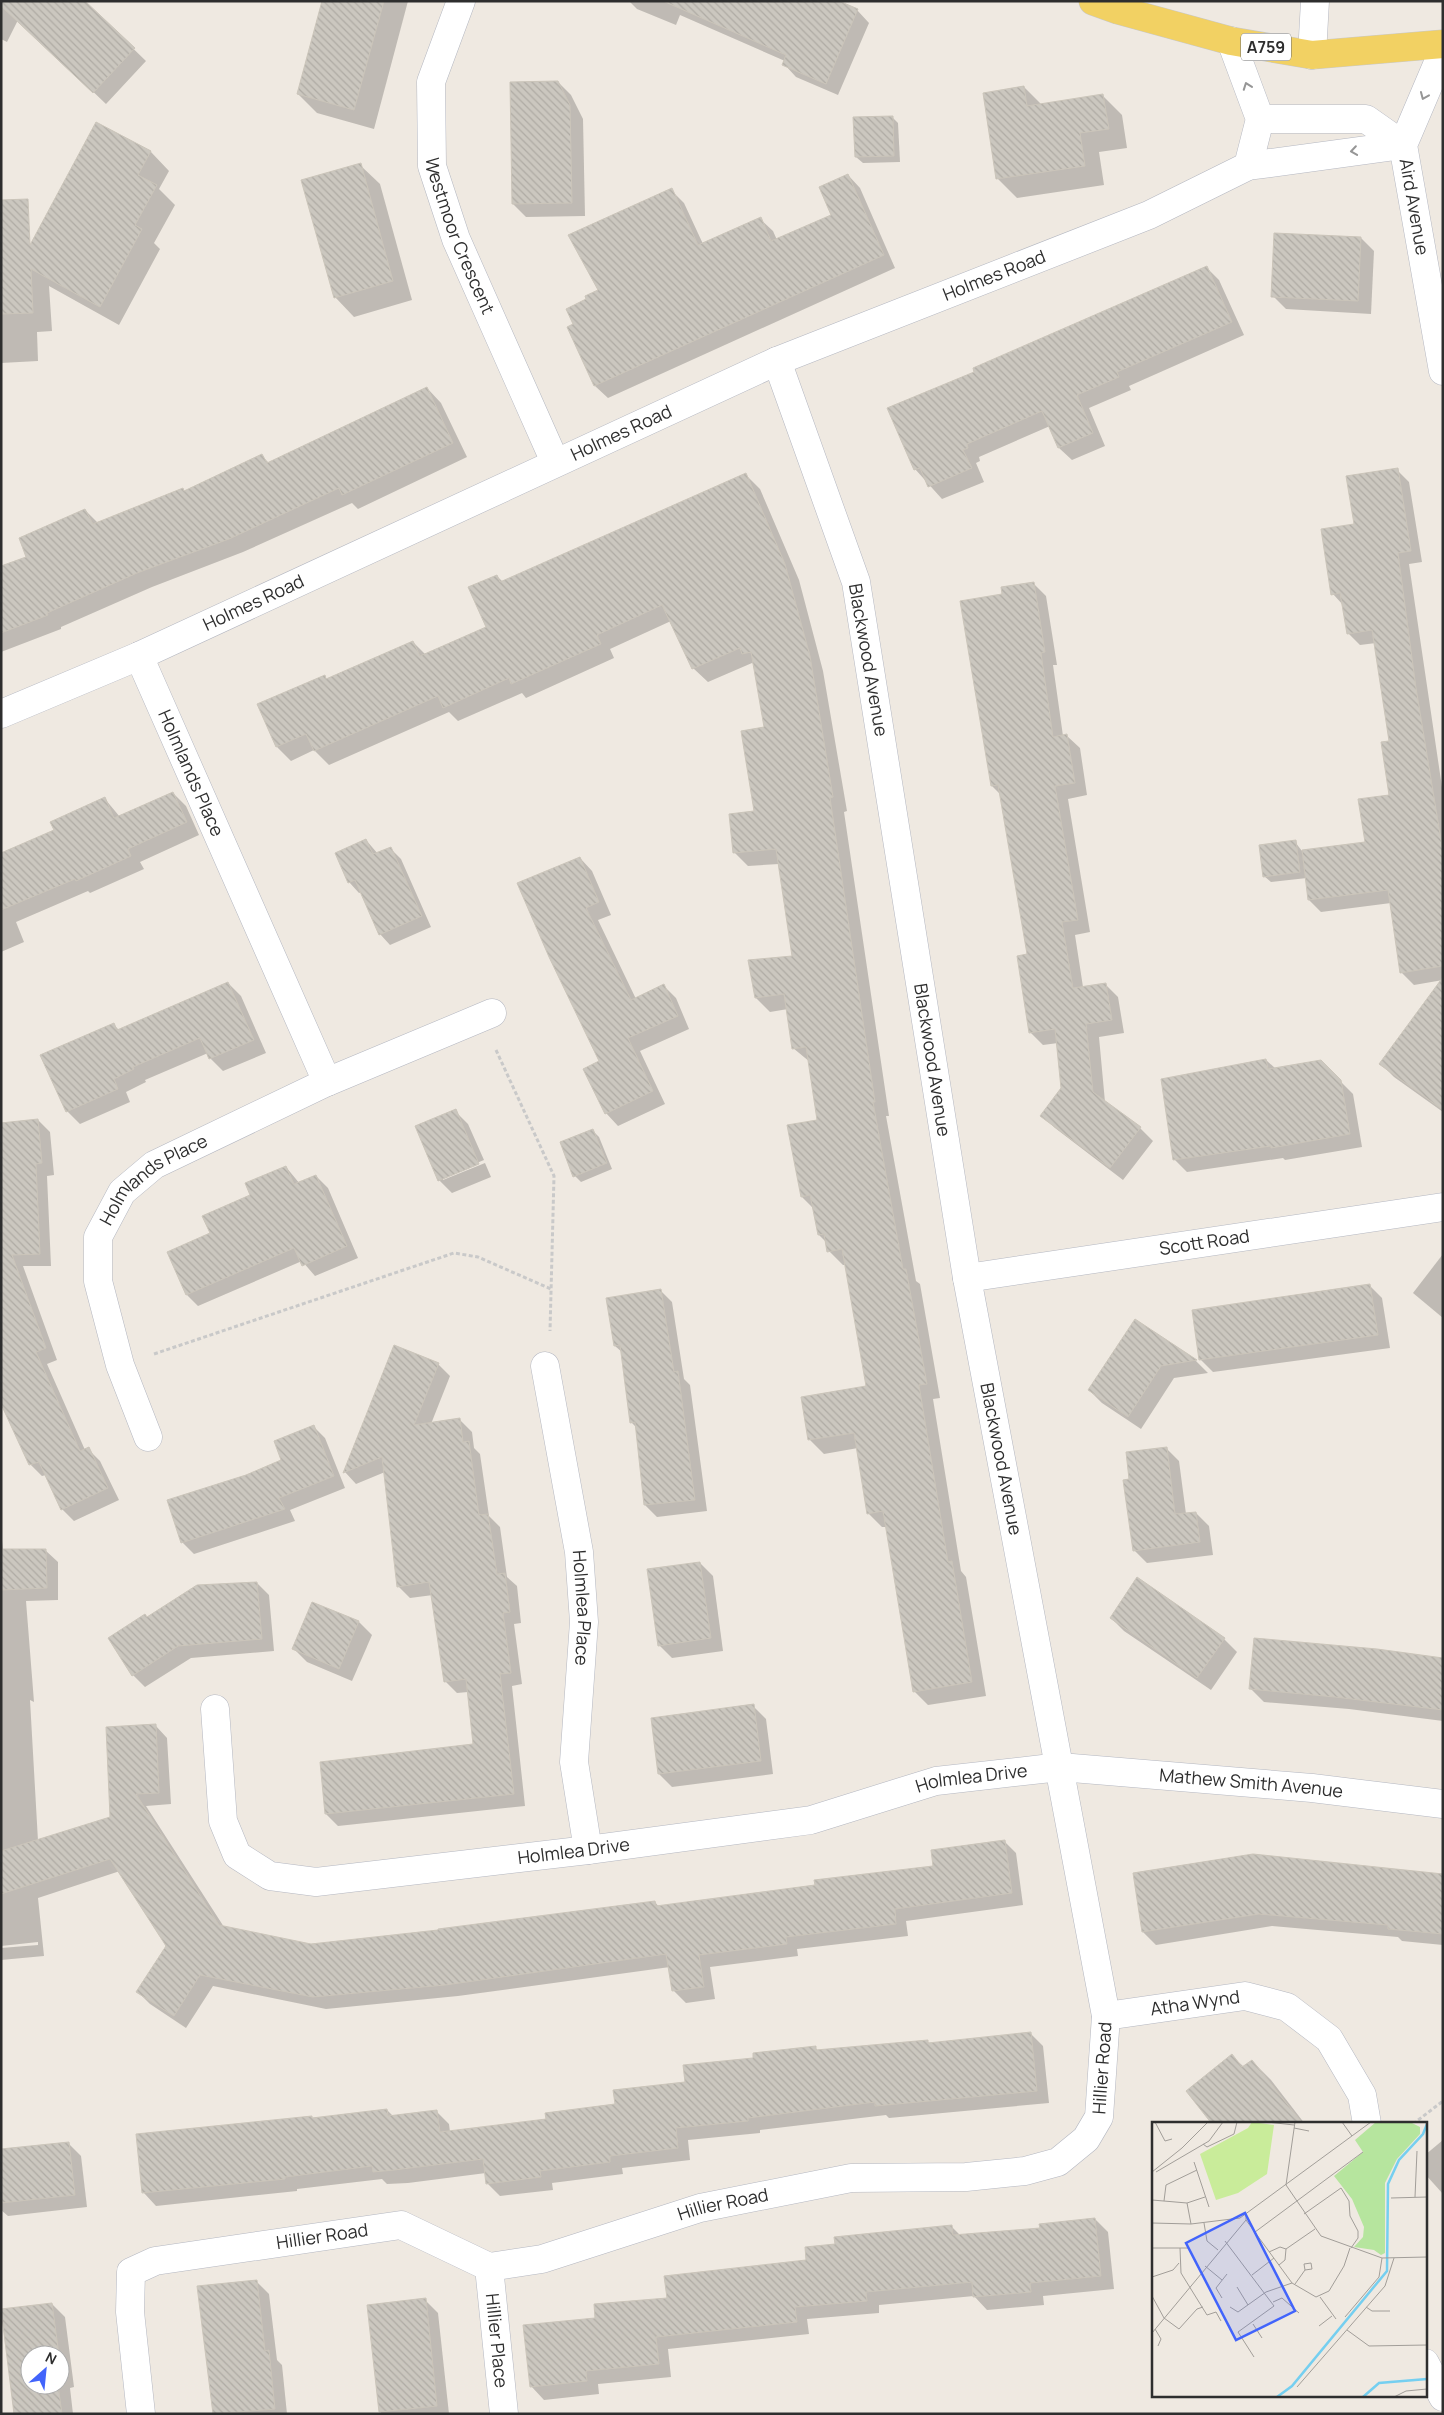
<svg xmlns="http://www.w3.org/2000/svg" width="1444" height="2415" font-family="Manrope,sans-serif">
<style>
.shadow{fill:#0003;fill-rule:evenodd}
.building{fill:url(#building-back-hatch);stroke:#cbc5ba}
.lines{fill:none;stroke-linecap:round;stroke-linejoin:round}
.minor-casing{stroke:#b4b7c1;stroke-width:29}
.major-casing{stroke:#c9c9c9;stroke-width:29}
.path{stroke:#c9c9c9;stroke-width:3;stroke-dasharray:4 2.5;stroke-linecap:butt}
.minor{stroke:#fff;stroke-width:28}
.major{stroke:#f2d163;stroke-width:28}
.oneway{stroke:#969696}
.labels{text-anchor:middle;stroke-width:5;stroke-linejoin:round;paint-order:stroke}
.shield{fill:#fff;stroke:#6d6d6d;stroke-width:1}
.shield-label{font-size:16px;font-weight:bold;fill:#2e2e2e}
.street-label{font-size:18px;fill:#2e2e2e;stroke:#fff}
.inset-river{fill:none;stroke:#75cff0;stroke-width:2.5}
.inset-road{fill:none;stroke:#a29e99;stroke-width:1}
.view{fill:#4264fb;fill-opacity:0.15;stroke:#4264fb;stroke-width:2.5}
.inset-edge{fill:none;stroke:#2e2e2e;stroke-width:2.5}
</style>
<defs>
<pattern id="building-back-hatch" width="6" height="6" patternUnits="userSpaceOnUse" patternTransform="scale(1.25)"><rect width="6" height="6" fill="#cbc7bf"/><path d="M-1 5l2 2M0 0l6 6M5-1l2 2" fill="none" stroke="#afaba4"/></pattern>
</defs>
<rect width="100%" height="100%" fill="#efe9e1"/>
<g class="shadow">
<path d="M1,1H84L146,61L106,104L18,20L7,42L1,39Z"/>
<path d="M323,1H408L374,129L317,113L298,94Z"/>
<path d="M629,1H835L857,10L869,23L838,95L796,77L784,64L785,61L680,15L676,25L637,9Z"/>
<path d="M558,82L571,95L583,119L585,216L526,217L513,204Z"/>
<path d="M1024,87L1042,105L1103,96L1122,115L1127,148L1099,152L1104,185L1017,198L998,179Z"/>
<path d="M892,117L898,123L900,162L863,163L856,157Z"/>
<path d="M97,123L151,152L169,171L159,189L175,205L154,243L160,249L119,325L49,286L52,331L37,332L38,361L1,363V256L26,255Z"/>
<path d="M360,165L380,184L412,300L354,317L335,297Z"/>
<path d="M848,175L860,188L895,268L608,398L595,386L569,327L574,325L588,300L600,290L671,190L684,203L703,244L760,219L773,231L777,240L832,216Z"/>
<path d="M1361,238L1374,251L1371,314L1286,309L1273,296Z"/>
<path d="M1206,267L1219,280L1244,335L1129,386L1131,390L1089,408L1105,446L1072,460L1059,448L1050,426L979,457L980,461L976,463L984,482L942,499L915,469L976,372Z"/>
<path d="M427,388L441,403L467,457L358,509L352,503L243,552L152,587L61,627V629L1,652V568L28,558L85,510L98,523L183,490L185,492L262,456L269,463Z"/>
<path d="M1397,470L1409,482L1422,562L1409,564L1443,794V980L1414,985L1402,973L1391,903L1321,912L1309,900L1307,878L1271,882L1264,876L1295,842L1302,851L1366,843L1390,796V742L1376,643L1360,645L1348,633L1343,605L1333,594L1355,526Z"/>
<path d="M746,475L760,489L799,580L823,671L847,811L844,812L889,1116H886L916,1281L920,1284L940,1398L933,1399L961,1571L966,1577L986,1696L928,1705L914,1691L887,1527H882L868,1513L858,1448L824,1454L810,1440L868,1387L846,1265H843L829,1251L827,1243L819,1235L814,1209L802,1197L819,1121L810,1062L793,1048L788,1009L770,1012L756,998L793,957L779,864L748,866L734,852L755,813L765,728L755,665L752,663L708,682L693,668L671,621L610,649L614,658L526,698L522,693L458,721L449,712L329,765L314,750L291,761L277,747L259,705L324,676L328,680L413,642L426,655L488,628L497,576L503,582Z"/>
<path d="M1033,583L1046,596L1057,665H1053L1063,736H1067L1080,748L1087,795L1068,799L1090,932L1075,935L1083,987L1105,984L1118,997L1124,1033L1099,1037L1105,1102L1140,1128L1153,1141L1123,1180L1055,1128L1042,1115L1063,1088L1058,1043L1043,1045L1030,1032L1028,955L1001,795L992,786L1003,595Z"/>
<path d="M173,793L186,806L199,835L140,862L144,869L90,893L88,891L16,922L24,942L1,952V854L55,831L105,799L120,817Z"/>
<path d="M366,840L378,854L390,848L401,859L431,927L390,945L380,934L362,892L359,893L349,882Z"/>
<path d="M580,858L592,871L611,915L598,920L636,999L664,986L676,998L689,1029L640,1051L665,1104L618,1126L606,1113Z"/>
<path d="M228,983L241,996L266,1053L223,1071L210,1058L208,1053L145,1080L146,1082L126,1092L130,1102L80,1124L67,1111L113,1024L119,1030Z"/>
<path d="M1443,1020V1112L1394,1077L1381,1064Z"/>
<path d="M1266,1060L1276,1069L1321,1062L1353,1094L1362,1147L1285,1160L1283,1158L1187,1172L1174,1159Z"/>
<path d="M455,1111L468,1124L484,1160L443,1177V1180L485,1163L491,1177L452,1193L439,1180Z"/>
<path d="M38,1120L50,1132L54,1175L47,1176L51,1266H23L57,1360L47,1364L85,1450L88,1449L100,1461L119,1500L74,1521L62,1509L46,1475L42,1476L30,1464L2,1402L1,1124Z"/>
<path d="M592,1130L599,1137L612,1169L581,1182L575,1176Z"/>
<path d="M286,1167L300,1184L316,1176L328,1188L358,1258L315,1276L302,1261L198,1306L187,1295L212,1234Z"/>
<path d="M1443,1254V1318L1413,1293Z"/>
<path d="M1369,1285L1382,1298L1390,1348L1213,1372L1200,1359Z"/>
<path d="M660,1290L672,1302L684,1379L690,1385L707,1511L657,1517L645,1505L637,1428L631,1422L623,1353L615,1346L608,1299Z"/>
<path d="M1135,1321L1196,1361L1208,1373L1174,1378L1141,1429L1102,1403L1089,1390Z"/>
<path d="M394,1347L438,1364L450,1376L431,1424L460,1420L472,1432L474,1448L480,1454L489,1516L500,1527L507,1577L517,1586L521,1623L514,1624L522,1684L512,1686L525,1806L338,1826L326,1814L475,1745L468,1692L457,1693L446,1682L433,1595L410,1598L398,1586L385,1472L356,1484L345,1472Z"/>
<path d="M314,1427L325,1438L345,1488L290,1510L295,1521L194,1554L182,1542L246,1476L283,1461Z"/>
<path d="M1166,1448L1179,1461L1186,1514L1196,1513L1209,1526L1213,1555L1147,1563L1134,1550L1131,1480Z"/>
<path d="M1,1530L3,1551L45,1550L58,1562V1600L26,1601L34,1702L30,1700L38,1841L112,1818L155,1725L167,1738L171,1804L146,1806L224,1927L311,1945L380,1938L655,1902L659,1907L816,1886L935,1867L1004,1841L1016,1853L1023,1905L906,1921L908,1936L797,1949L798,1956L710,1967L715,1999L686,2003L674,1991L670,1967L458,1996L326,2009L213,1986L186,2028L150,2004L138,1992L167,1946L120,1871L38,1898L44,1956L1,1960V1948L38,1945V1942L1,1946Z"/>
<path d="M700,1563L713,1576L723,1651L672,1658L659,1645Z"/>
<path d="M1138,1579L1224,1639L1237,1652L1211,1690L1124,1631L1111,1618Z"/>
<path d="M257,1583L269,1595L274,1651L191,1658L145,1687L133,1675Z"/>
<path d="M359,1622L372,1635L352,1681L307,1662L294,1649Z"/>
<path d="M1443,1660V1721L1349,1709L1264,1702L1251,1689Z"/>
<path d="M753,1706L766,1719L773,1774L672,1787L659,1774Z"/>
<path d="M1134,1874L1443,1875V1945L1402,1941L1398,1937L1272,1926L1156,1945L1143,1932Z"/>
<path d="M1030,2033L1043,2046L1049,2103L889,2118L886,2115L760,2130V2133L688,2140L690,2160L622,2168L623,2174L552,2183L553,2190L500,2196L487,2183L486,2173L408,2183L387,2184L382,2179L297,2189V2191L156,2206L144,2193L311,2117L314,2119L387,2110L393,2116L436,2111L449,2124L450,2132L548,2120L616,2105L755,2060L815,2047L818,2051L927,2041L930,2044Z"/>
<path d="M1232,2056L1244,2067L1252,2061L1271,2080L1305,2124H1213Z"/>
<path d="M1443,2140V2194L1425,2174V2155Z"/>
<path d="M68,2143L81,2156L87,2207L8,2216L1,2210V2150Z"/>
<path d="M1095,2219L1108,2232L1114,2289L1043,2296L1044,2305L987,2310L974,2296L879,2305V2313L807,2319L809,2334L668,2349L671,2377L598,2384L599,2394L544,2400L531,2386L596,2319L808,2261L837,2245L951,2226L961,2236L1041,2229Z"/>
<path d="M256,2281L269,2294L277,2360L282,2365L287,2414H214Z"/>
<path d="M425,2300L438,2313L449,2414H381L369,2306Z"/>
<path d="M52,2304L65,2317L74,2387L70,2388L73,2414H14L2,2310ZM30,2355H60V2385H30Z"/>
</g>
<g class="building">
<path d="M1,1H85L135,48L93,93L1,6Z"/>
<path d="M322,1H384L354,110L297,94Z"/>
<path d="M663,1H839L858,9L826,84L782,65L786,55Z"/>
<path d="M558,81L570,105L572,203L512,204L510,82Z"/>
<path d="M1024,86L1027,106L1103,94L1109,129L1080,133L1085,166L996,179L983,93Z"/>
<path d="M893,116L894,156L855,157L853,117Z"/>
<path d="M96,122L151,151L138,175L157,185L135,225L142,229L100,307L31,269L33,313L1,314V200L28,199L30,245Z"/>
<path d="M361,163L393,281L334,298L301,180Z"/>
<path d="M848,174L884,255L594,386L567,327L573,324L566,309L586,299L585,296L598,290L568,235L672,188L698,245L761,217L771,241L831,215L819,187Z"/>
<path d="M1274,233L1361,237L1358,301L1271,297Z"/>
<path d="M1207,266L1232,322L1117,372L1119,377L1077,395L1093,433L1058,448L1042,411L967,444L968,448L963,450L972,468L928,487L920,468L914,470L887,408L974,372L973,368Z"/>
<path d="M427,387L453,443L342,495L339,488L229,539L137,573L47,613L48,615L1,633V566L26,557L19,538L85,509L93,524L183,488L184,491L262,454L267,463Z"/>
<path d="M1398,468L1411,551L1398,553L1416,688L1443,852V966L1400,973L1388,890L1308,900L1302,850L1365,842L1358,799L1389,795L1381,742L1389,741L1372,630L1347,634L1340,593L1331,595L1321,529L1354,524L1346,476Z"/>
<path d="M746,473L785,564L810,656L833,797L830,798L875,1102H873L903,1269H906L927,1384L919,1385L948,1562L952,1561L972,1682L913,1692L883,1511L867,1514L854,1433L808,1440L801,1397L866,1386L842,1249L827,1252L824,1234L818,1235L810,1195L801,1197L787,1125L817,1120L806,1047L792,1049L784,994L755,998L748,960L792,956L776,849L733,853L729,814L754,811L741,731L764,727L751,652L742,654L740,648L692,669L662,605L597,635L601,644L511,684L509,678L443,708L438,696L314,751L306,734L276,747L257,704L325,675L326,679L413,641L420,656L486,627L468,587L497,575L500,582Z"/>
<path d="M1034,582L1045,652L1041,653L1053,737L1067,734L1075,783L1055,786L1078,920L1062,922L1073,988L1106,983L1112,1020L1086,1024L1093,1092L1141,1127L1110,1168L1040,1116L1061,1088L1055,1029L1029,1033L1017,956L1027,954L998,785L991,786L960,601L1002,594L1001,587Z"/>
<path d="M173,792L187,822L128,849L131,856L76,881L75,879L1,910V853L54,830L50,822L105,797L114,818Z"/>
<path d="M366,839L373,854L391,847L422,916L379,935L355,880L348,883L335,853Z"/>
<path d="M1296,840L1300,872L1263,877L1259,845Z"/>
<path d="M580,857L599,902L586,908L631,1000L664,984L678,1016L628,1038L653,1091L605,1114L583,1069L599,1061L549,957L517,883Z"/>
<path d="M1443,977V1110L1379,1064Z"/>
<path d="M228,982L254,1040L209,1059L200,1038L133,1067L134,1069L114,1079L118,1089L66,1112L40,1055L114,1023L117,1030Z"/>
<path d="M1266,1059L1268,1069L1321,1060L1341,1080L1350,1134L1271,1148V1146L1173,1160L1161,1079Z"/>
<path d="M456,1109L479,1164L438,1181L415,1126Z"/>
<path d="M38,1119L42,1163L36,1164L40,1254L12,1255L46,1348L36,1352L80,1451L89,1447L108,1488L61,1510L39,1462L29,1465L1,1404V1123Z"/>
<path d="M593,1129L607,1163L573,1177L560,1142Z"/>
<path d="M286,1166L294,1184L316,1175L347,1246L302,1266L294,1248L186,1295L167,1252L210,1233L202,1216L250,1195L245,1183Z"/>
<path d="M1370,1284L1378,1335L1199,1360L1192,1310Z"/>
<path d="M661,1289L674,1372L678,1371L695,1500L644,1505L635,1422L630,1423L620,1345L614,1346L606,1298Z"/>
<path d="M1135,1319L1197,1360L1161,1366L1128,1417L1088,1390Z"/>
<path d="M394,1345L439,1363L414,1425L460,1418L463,1442L469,1441L479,1515L488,1514L497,1574L505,1573L510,1612L503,1613L511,1673L500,1674L514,1794L325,1814L320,1762L473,1744L466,1679L444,1682L429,1582L397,1587L382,1457L343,1473Z"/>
<path d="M314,1425L334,1476L279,1498L285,1509L181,1543L167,1500L246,1475L281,1460L274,1441Z"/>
<path d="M1167,1447L1175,1514L1196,1512L1200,1542L1133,1551L1123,1480L1129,1479L1126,1452Z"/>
<path d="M1,1549H46L47,1588L1,1590Z"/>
<path d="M700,1562L711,1638L658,1646L647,1569Z"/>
<path d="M1137,1577L1225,1638L1197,1678L1110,1618Z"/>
<path d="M257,1582L262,1639L178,1646L132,1676L108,1638L145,1614L147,1617L197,1585Z"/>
<path d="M312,1602L359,1621L339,1669L292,1649Z"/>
<path d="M1254,1638L1377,1649L1443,1658V1710L1335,1697L1249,1689Z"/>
<path d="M754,1704L761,1761L658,1774L651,1718Z"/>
<path d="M156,1724L159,1793L136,1794L219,1925L311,1944L438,1930V1929L655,1901L656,1906L815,1885L814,1880L933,1866L931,1850L1005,1840L1012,1893L895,1909L896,1924L786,1937L787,1944L699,1955L704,1987L672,1991L666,1954L445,1985L313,1997L200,1975L174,2016L136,1992L166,1946L110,1859L1,1894V1851L110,1817L106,1727Z"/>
<path d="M1253,1854L1443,1874V1934L1388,1929V1925L1259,1914L1142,1932L1133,1873Z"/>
<path d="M1031,2032L1037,2091L875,2106V2102L748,2118V2121L676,2128L678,2148L610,2156V2162L540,2171L541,2177L486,2184L483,2159L394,2170L373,2172L372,2166L285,2177V2179L142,2193L136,2134L312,2116V2118L387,2109L388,2116L437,2110L440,2132L546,2119L545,2113L615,2104L613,2090L685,2082L683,2065L753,2058V2053L816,2046V2050L928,2040V2043Z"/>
<path d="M1232,2054L1242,2067L1252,2060L1303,2124H1212L1186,2091Z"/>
<path d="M69,2142L75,2195L1,2203V2149Z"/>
<path d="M1095,2218L1101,2276L1030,2283L1031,2292L973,2297L972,2282L866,2292L867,2301L795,2307L797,2322L656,2337L659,2364L586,2371L587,2381L530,2387L523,2325L595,2318L594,2304L667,2298L664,2276L806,2260L805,2247L835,2244L834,2237L952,2225L953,2235L1040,2228L1039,2224Z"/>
<path d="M257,2280L265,2351L269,2350L275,2409L213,2414L197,2286Z"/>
<path d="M426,2298L437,2406L379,2412L367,2305Z"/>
<path d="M52,2303L59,2355H30V2385H58L62,2414H14L1,2309Z"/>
</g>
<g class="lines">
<defs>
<g id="minor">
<path id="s1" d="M461,1L431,82L432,166L456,239L555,462"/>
<path d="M1231,41L1260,119L1248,166"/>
<path id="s2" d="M1443,51L1403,145L1443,371"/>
<path d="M1312,55L1315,1"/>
<path d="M1260,119H1366L1403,145"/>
<path id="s3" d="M139,656L327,1082"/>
<path id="s4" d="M1,714L139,656L777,361L1149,215L1248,166L1403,145"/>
<path id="s5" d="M967,1278L1443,1207"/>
<path id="s6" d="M545,1366L579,1552L584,1622L574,1762L588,1850"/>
<path id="s7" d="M148,1437L120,1365L98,1281V1237L122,1192L154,1165L327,1082L492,1013"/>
<path id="s8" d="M215,1709L223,1821L237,1855L270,1876L316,1882L588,1850L811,1820L936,1781L1060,1767L1312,1788L1443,1804"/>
<path id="s9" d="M1106,2016L1245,1996L1287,2007L1329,2039L1362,2095L1367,2124"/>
<path id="s10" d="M489,2267L504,2414"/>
<path d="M1425,2363L1443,2397"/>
<path id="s11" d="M141,2414L130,2312L131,2272L155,2261L401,2225L489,2267L542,2259L700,2208L851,2178L966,2177L1025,2171L1058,2162L1086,2139L1099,2117L1106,2016L967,1278L856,582L777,361"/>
</g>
<path id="major" d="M1093,1L1118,10L1231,41L1312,55L1443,44"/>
</defs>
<use href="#minor" class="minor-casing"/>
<use href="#major" class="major-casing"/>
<g class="path">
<path d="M496,1050L554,1176L550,1331"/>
<path d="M154,1354L454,1253L478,1257L551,1289"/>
<path d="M1413,2124L1443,2101"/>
</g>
<use href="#minor" class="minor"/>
<use href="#major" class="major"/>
</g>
<defs><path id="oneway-chevron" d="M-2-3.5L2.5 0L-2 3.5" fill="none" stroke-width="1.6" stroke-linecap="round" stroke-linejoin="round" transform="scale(1.25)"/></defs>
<g class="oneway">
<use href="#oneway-chevron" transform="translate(1247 86) rotate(-110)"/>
<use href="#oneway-chevron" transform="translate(1424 96) rotate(113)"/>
<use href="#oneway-chevron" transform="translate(1354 151) rotate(172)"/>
</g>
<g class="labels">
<rect class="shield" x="1241" y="33.5" width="50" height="27" rx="4"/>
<g class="shield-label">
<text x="1266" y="53">A759</text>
</g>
<g class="street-label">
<text dy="6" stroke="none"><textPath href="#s2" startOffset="165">Aird Avenue</textPath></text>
<text dy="6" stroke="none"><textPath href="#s1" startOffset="245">Westmoor Crescent</textPath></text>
<text dy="6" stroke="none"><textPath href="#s4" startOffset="1086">Holmes Road</textPath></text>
<text dy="6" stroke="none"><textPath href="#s4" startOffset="681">Holmes Road</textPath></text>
<text dy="6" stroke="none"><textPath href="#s4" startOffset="276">Holmes Road</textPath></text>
<text transform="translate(868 660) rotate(80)" y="6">Blackwood Avenue</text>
<text dy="6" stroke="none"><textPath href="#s3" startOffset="128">Holmlands Place</textPath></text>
<text transform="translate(932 1060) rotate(81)" y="6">Blackwood Avenue</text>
<text dy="6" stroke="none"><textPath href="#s7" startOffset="291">Holmlands Place</textPath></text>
<text dy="6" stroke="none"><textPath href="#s5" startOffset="240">Scott Road</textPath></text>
<text transform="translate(1001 1459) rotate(79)" y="6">Blackwood Avenue</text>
<text dy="6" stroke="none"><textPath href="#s6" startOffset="245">Holmlea Place</textPath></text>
<text dy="6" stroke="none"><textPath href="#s8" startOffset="900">Holmlea Drive</textPath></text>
<text dy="6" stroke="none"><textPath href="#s8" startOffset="1181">Mathew Smith Avenue</textPath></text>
<text dy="6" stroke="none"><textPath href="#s8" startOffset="494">Holmlea Drive</textPath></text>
<text dy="6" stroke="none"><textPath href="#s9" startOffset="90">Atha Wynd</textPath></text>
<text dy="6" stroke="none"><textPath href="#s11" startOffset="1208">Hillier Road</textPath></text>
<text dy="6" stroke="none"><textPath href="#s11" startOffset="758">Hillier Road</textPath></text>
<text dy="6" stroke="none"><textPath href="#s11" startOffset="338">Hillier Road</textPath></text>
<text dy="6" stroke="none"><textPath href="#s10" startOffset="74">Hillier Place</textPath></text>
</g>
</g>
<g transform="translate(1152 2122)">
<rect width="275" height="275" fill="#efe9e1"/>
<path d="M224,0H258L268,5V12L245,37L233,61V131L229,133L222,128L202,125L211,115L212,105L200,77L182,54L211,30L203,18Z" fill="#b6e59e"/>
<path d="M100,0L122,3L115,52L86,71L64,78L48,32L96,6Z" fill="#c9ec9a"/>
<path class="inset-river" d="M125,275L140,264L235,149L236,62L247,38L271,12L275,2M211,275L227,261L275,257"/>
<path class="inset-road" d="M3,0L13,19L20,17M115,0L142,3M143,0L134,63L169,114L230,136L275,135M190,0L200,14M142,6L157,9M51,22L55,25L82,12L85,0M42,40L57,85M0,50L30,26L56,0M4,50L57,19L71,0M189,66L197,79L198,94L206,109V116L199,126M263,75L265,29M239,76L275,75M0,78L35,81L53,75M12,79L14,63L45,48M35,81L39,102M152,92L189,66M94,93V98L140,161L164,175L177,169L192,144L198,126M0,101L39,102L88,96L219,0M52,101L55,119L66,128M103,110L211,30M73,119L122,184L86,210L102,235M0,126H36M28,126L29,151L55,193L64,190L69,199M134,127L163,107M117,130L128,125L134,127L133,138L127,143M53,144L70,158M100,153L122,136M0,155L21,148L27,141M143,162L153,148L152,142L159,141L160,147L153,148M85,165L96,183M0,174L12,196L27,207L45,187L51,185M168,175L184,197M70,176L64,166L75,152M121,180L130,176L147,191M78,185L86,190L114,170L140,161M214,185L220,189H238M193,195L227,155L230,136M101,202L110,216M167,204L180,194M3,207L9,217L6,224M195,208L217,224L275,223M0,211L94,98M145,265L233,164L242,136M242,275L254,269L275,267"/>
<path class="view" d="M93,91L143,189L84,218L34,121Z"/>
<rect width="275" height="275" class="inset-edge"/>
</g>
<rect width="1444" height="2415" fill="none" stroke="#2e2e2e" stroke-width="5"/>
<g transform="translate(45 2370) rotate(27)"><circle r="24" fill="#ffffff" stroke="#ababab"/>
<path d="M0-4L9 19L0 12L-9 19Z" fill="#4264fb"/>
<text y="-8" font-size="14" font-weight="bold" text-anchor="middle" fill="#2e2e2e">N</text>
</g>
</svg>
